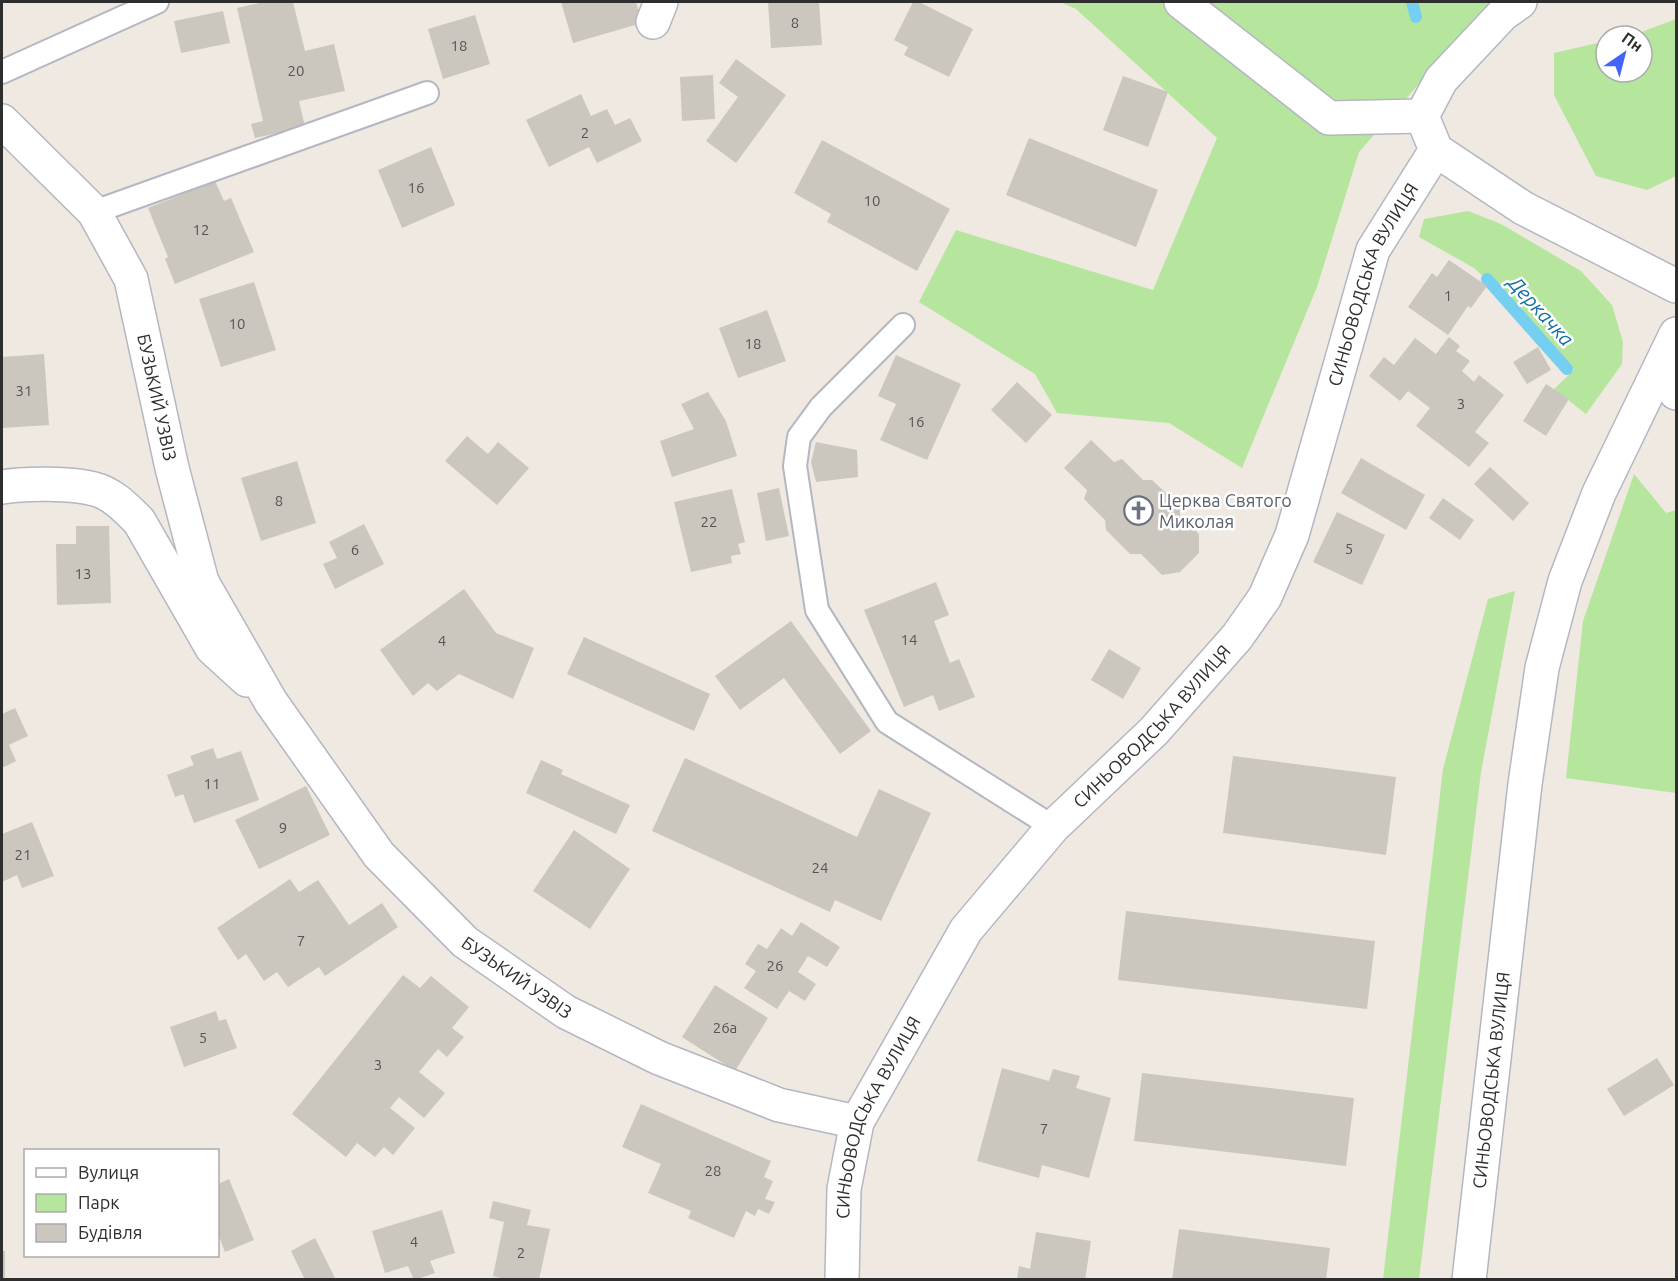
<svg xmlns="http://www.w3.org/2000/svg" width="1678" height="1281" font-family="Ubuntu,sans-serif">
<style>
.green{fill:#b6e59e}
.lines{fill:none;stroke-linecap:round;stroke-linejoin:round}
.stream{stroke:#75cff0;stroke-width:12}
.building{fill:#cbc7bf}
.lane-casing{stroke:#b4b7c1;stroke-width:26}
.street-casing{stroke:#b4b7c1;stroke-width:36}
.secondary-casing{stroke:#b4b7c1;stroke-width:36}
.lane{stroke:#fff;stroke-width:22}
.street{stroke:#fff;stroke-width:33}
.secondary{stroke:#fff;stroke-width:33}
.labels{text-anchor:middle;stroke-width:5;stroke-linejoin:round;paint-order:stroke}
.number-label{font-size:15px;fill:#555452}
.street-label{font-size:18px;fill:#2e2e2e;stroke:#fff}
.worship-label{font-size:18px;fill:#5b616d;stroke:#fff;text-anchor:start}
.water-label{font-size:20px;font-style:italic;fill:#0d6fa3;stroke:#fff}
</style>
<rect width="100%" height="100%" fill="#efe9e1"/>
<g class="green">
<path d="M1060,2H1491L1359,152L1317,287L1242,468L1169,423L1057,413L1035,374L919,302L956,230L1153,290L1217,138L1076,9Z"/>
<path d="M1676,19V176L1647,190L1596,176L1554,95V53L1606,41V72H1642V36H1631Z"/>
<path d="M1468,211L1501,224L1581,271L1612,305L1623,342L1622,364L1586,414L1554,389L1574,370L1522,311L1474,268L1419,237L1424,219Z"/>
<path d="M1634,474L1666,513L1676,510V793L1566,778L1583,621Z"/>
<path d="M1515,591L1481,772L1419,1279H1383L1443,769L1488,599Z"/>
</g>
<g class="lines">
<g class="stream">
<path d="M1412,2L1416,17"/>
<path d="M1487,279L1567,369"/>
</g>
</g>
<g class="building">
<path d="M264,2H293L305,51L334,44L345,91L299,101L305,127L255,138L251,124L263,121L237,8Z"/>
<path d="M561,2H636L642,23L573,43Z"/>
<path d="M768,2H819L822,45L771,48Z"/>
<path d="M913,2H919L973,29L949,77L904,55L908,47L894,40Z"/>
<path d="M223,11L230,43L181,53L174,21Z"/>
<path d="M475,15L490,64L443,79L428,29Z"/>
<path d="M736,59L786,95L736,163L706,141L738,97L719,83Z"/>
<path d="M713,75L715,119L682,121L680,77Z"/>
<path d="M1123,76L1168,92L1148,147L1103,130Z"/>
<path d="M581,94L591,116L607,109L615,125L630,118L642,141L597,163L589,147L549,167L526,120Z"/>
<path d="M1029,138L1158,190L1136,247L1006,195Z"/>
<path d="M822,140L950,209L917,271L827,222L831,214L794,193Z"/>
<path d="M431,147L455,205L402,228L378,170Z"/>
<path d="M215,181L224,201L231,198L254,252L175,284L165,259L168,257L148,208Z"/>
<path d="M1449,260L1487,286L1471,308L1468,306L1448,335L1408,307L1432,273L1437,277Z"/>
<path d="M254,282L276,350L221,367L199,299Z"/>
<path d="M767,310L786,361L738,378L719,328Z"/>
<path d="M1449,337L1460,346L1456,351L1470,361L1462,371L1474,382L1479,375L1504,395L1475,432L1489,443L1469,467L1416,426L1430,408L1408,391L1400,401L1369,376L1384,357L1394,365L1415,338L1436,354Z"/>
<path d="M1538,347L1551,370L1527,384L1513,362Z"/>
<path d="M44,354L49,425L2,428V357Z"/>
<path d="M896,355L961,384L927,460L880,440L896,404L878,396Z"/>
<path d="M1017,382L1052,415L1026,443L991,410Z"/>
<path d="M1546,384L1569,399L1546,436L1523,421Z"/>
<path d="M708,392L726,421L737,456L672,477L660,441L694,429L681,404Z"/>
<path d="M467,436L488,454L498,442L529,468L497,505L445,461Z"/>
<path d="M1091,440L1114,462L1122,459L1143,480H1152L1180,506V516L1199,534V553L1180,572L1162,575L1141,554H1130L1106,530L1105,520L1084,499L1087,490L1064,468Z"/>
<path d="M816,442L857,450L858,477L816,482L811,462Z"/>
<path d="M1361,458L1425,495L1406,530L1341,493Z"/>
<path d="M297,461L316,523L261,541L241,478Z"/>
<path d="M1490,467L1529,503L1513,521L1474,484Z"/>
<path d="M779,488L789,536L766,541L757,493Z"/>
<path d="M732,489L745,542L738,544L741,554L731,556L732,563L691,572L674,502Z"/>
<path d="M1443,498L1474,520L1460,540L1429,518Z"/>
<path d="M1337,512L1385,535L1362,585L1313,562Z"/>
<path d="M364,524L384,564L335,589L323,564L337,558L329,542Z"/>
<path d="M76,526H109L111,603L57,605L56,544H76Z"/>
<path d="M936,582L949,615L934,621L950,663L959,659L975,697L939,711L933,695L904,707L864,610Z"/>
<path d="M464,589L496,633L534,648L513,699L459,674L437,691L428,683L413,696L380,650Z"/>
<path d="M791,621L871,731L840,754L784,678L740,710L715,676Z"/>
<path d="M584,637L710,694L694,731L567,674Z"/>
<path d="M1109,649L1141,668L1123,699L1091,680Z"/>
<path d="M15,708L28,736L9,745L16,761L2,768V714Z"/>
<path d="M213,748L217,759L241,751L259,800L194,823L183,794L175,797L167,775L194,765L190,756Z"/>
<path d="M1233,756L1396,777L1386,855L1223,833Z"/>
<path d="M685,758L857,837L879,789L931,813L881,921L835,900L830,912L652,831Z"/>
<path d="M541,760L563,770L561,774L630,805L616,834L526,793Z"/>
<path d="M306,786L330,835L259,869L235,820Z"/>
<path d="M32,822L54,876L22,888L17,875L2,882V834Z"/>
<path d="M574,830L630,869L590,929L533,891Z"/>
<path d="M290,879L299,892L318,880L349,925L382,903L398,927L325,976L319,967L288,987L277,972L264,981L246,954L238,960L217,928Z"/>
<path d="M1126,911L1375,941L1367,1009L1118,980Z"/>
<path d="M801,922L840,947L827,967L808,956L798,972L816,984L805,1001L789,991L777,1009L744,988L756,971L745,964L758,944L767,949L781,928L792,936Z"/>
<path d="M403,975L420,988L431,976L469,1007L452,1028L464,1037L447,1057L438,1049L419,1072L445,1093L424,1118L399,1097L390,1108L415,1128L393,1155L384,1147L375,1157L357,1143L346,1157L292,1114Z"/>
<path d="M715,985L768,1018L735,1071L682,1037Z"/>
<path d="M216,1011L219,1021L226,1019L237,1048L184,1067L170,1027Z"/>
<path d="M1657,1058L1674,1085L1624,1116L1607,1089Z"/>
<path d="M1002,1068L1049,1081L1053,1069L1080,1076L1076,1088L1111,1098L1089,1178L1042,1165L1039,1178L977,1161Z"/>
<path d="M1142,1073L1354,1098L1346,1166L1134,1141Z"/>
<path d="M641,1104L771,1161L764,1177L773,1181L765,1199L775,1202L769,1214L758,1209L755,1216L746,1211L734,1238L688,1218L691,1211L648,1193L661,1164L622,1147Z"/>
<path d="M229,1179L254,1240L225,1252L218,1234V1184Z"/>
<path d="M493,1201L531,1210L527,1225L550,1229L539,1280H508L493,1276L504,1222L489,1218Z"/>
<path d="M442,1210L455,1253L430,1261L435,1273L414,1280L408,1266L385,1273L372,1231Z"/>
<path d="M1179,1229L1330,1248L1326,1280H1172Z"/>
<path d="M1036,1232L1091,1241L1085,1280H1017L1019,1266L1030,1269Z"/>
<path d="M315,1238L336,1280H305L291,1251Z"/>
<rect x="2" y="1251" width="3" height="29"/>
</g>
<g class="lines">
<defs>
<g id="lane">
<path d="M2,72L157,2"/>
<path d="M94,212L427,93"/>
<path d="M903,325L821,407L799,437L795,466L817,610L887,722L1053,827"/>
</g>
<g id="street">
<path d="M1181,2L1329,118L1422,116"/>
<path d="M653,22L661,2"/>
<path id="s1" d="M2,121L94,212L131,279L172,468L202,582L271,702L379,855L465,942L566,1012L659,1058L779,1105L857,1122"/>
<path d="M1666,355L1676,393"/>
<path d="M2,487C24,483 72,483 94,489C112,493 127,509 139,521L212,648L247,680"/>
<path id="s2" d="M842,1280L844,1189L857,1122L966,930L1053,827L1154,731L1237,637L1265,597L1292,535L1373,250L1436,150"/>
</g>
<g id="secondary">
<path d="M1520,2L1503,14L1441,80L1422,116L1436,150L1523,208L1676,286"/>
<path id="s3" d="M1469,1280L1525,784L1542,668L1565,581L1599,493L1676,334"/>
</g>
</defs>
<use href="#lane" class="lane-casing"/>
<use href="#street" class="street-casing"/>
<use href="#secondary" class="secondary-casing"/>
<use href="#lane" class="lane"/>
<use href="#street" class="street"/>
<use href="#secondary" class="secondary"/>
</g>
<defs>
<symbol id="church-ring" viewBox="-11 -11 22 22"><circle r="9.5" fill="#fff" stroke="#6b7280" stroke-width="1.5"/><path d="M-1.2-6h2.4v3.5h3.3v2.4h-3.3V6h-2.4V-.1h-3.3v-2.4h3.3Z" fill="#6b7280"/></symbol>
</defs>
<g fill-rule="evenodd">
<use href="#church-ring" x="1122" y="494" width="33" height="33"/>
</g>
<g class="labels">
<g class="number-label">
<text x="795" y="28">8</text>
<text x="459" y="51">18</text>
<text x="296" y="76">20</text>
<text x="585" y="138">2</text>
<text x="416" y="193">16</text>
<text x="872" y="206">10</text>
<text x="201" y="235">12</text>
<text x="1448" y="301">1</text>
<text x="237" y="329">10</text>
<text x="753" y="349">18</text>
<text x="24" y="396">31</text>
<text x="1461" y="409">3</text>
<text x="916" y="427">16</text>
<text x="279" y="506">8</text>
<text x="709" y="527">22</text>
<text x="1349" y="554">5</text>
<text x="355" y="555">6</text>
<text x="83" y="579">13</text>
<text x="909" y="645">14</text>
<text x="442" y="646">4</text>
<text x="212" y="789">11</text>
<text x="283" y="833">9</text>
<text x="23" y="860">21</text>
<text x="820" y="873">24</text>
<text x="301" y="946">7</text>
<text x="775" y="971">26</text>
<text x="725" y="1033">26а</text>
<text x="203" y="1043">5</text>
<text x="378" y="1070">3</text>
<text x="1044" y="1134">7</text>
<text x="713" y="1176">28</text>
<text x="414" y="1247">4</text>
<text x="521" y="1258">2</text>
</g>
<g class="street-label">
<text dy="6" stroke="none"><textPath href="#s2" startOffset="1160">СИНЬОВОДСЬКА ВУЛИЦЯ</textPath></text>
<text dy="6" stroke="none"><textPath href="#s1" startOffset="327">БУЗЬКИЙ УЗВІЗ</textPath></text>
<text dy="6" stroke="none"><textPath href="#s2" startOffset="656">СИНЬОВОДСЬКА ВУЛИЦЯ</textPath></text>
<text dy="6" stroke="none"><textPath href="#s1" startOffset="1028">БУЗЬКИЙ УЗВІЗ</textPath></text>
<text dy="6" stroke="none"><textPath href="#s3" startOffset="201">СИНЬОВОДСЬКА ВУЛИЦЯ</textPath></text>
<text dy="6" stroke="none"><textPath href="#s2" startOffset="170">СИНЬОВОДСЬКА ВУЛИЦЯ</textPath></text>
</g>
<g class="worship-label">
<text x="1159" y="507">Церква Святого<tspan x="1159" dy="21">Миколая</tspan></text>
</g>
<g class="water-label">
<text transform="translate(1541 311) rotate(48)" y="7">Деркачка</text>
</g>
</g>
<rect width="1678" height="1281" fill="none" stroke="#2e2e2e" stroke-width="6"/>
<rect x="24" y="1149" width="195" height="108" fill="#ffffff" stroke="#ababab" stroke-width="1.5"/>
<rect x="36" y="1168" width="30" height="9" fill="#ffffff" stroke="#ababab" stroke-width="1.5"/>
<text x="78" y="1179" font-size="18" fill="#2e2e2e">Вулиця</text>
<rect x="36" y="1194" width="30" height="18" fill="#b6e59e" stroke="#ababab" stroke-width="1.5"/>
<text x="78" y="1209" font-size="18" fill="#2e2e2e">Парк</text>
<rect x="36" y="1224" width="30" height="18" fill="#cbc7bf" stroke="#ababab" stroke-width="1.5"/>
<text x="78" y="1239" font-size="18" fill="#2e2e2e">Будівля</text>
<g transform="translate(1624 54) rotate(35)"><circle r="28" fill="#ffffff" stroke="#ababab" stroke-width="1.5"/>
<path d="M0-4.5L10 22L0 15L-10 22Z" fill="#4264fb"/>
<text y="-9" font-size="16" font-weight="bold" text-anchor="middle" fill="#2e2e2e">Пн</text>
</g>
</svg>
